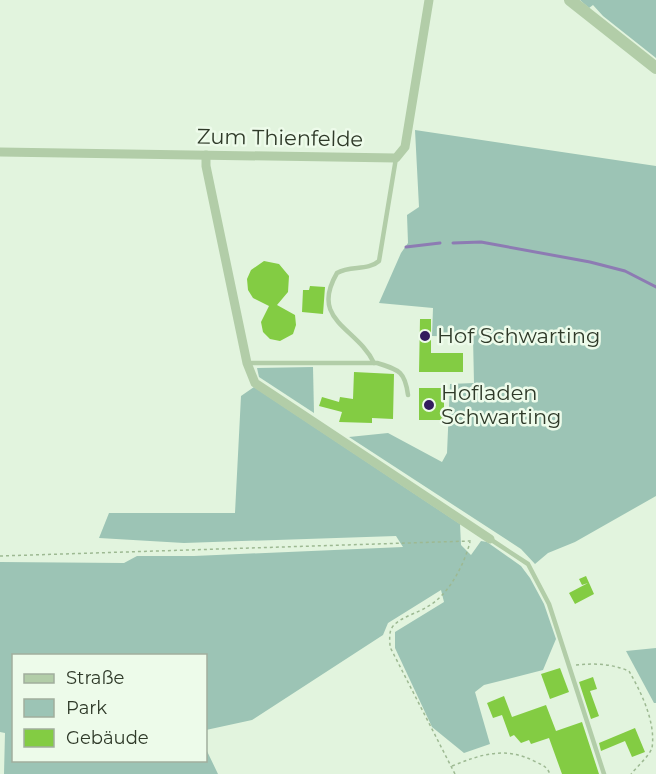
<svg xmlns="http://www.w3.org/2000/svg" width="656" height="774" font-family="Montserrat,sans-serif">
<style>
.green{fill:#9cc4b5}
.lines{fill:none;stroke-linecap:round;stroke-linejoin:round}
.stream{stroke:#8d7bb3;stroke-width:3}
.building{fill:#83cc43}
.path{stroke:#9db992;stroke-width:1.5;stroke-dasharray:3 3;stroke-linecap:butt}
.service{stroke:#b2cda8;stroke-width:4.5}
.minor{stroke:#b2cda8;stroke-width:9}
.tertiary{stroke:#b2cda8;stroke-width:12}
.poi-dot{fill:#331c5e;stroke:#edfbea;stroke-width:2}
.labels{text-anchor:middle;stroke-width:5;stroke-linejoin:round;paint-order:stroke}
.street-label{font-size:21px;fill:#2f3a29;stroke:#edfbea}
.poi-label{font-size:21px;fill:#2f3a29;stroke:#edfbea;text-anchor:start}
</style>
<rect width="100%" height="100%" fill="#e2f4de"/>
<g class="green">
<path d="M580,0H656V58L603,16L593,5L589,8Z"/>
<path d="M415,130L656,166V496L575,542L548,553L535,564L521,549L349,437L388,433L442,462L447,453L450,384L474,383L473,337L432,336L433,308L379,303L401,253L408,243L407,215L419,207Z"/>
<path d="M313,367L314,413L259,377L257,368Z"/>
<path d="M254,387L460,524L461,545L471,555L481,541L487,542L521,566L530,578L544,604L556,639L543,670L484,685L475,692L490,744L464,753L432,727L395,648V632L444,602L441,590L388,623L383,635L252,720L206,730V656H14V760H206V749L218,774H4L5,733L0,732V562L124,563L137,556H194L403,547L396,536L184,543L99,538L109,513H235L241,396Z"/>
<path d="M656,648V703H654L626,651Z"/>
</g>
<g class="lines">
<g class="stream">
<path d="M453,243L481,242L590,262L625,271L656,287"/>
<path d="M406,247L440,243"/>
</g>
</g>
<g class="building">
<path d="M264,261L279,264L289,276L288,292L277,305L295,315L296,325L293,334L280,341L270,339L263,332L261,322L269,306L253,298L248,290L247,279L251,270Z"/>
<path d="M310,286L325,287L323,314L302,312L303,290H309Z"/>
<path d="M420,319H431V353H463V372H419Z"/>
<path d="M354,372L394,374L393,419L372,418V423L339,422L342,412L319,406L322,397L339,402L340,397L353,399Z"/>
<rect x="419" y="388" width="25" height="32"/>
<path d="M586,576L594,594L575,604L569,593L588,583L582,585L579,579Z"/>
<path d="M560,668L569,692L550,699L541,674Z"/>
<path d="M593,677L597,689L590,691L599,716L591,719L579,682Z"/>
<path d="M504,696L512,717L546,705L556,731L582,722L599,774H562L549,738L531,744L529,740L521,743L514,735L510,737L502,715L493,718L487,703Z"/>
<path d="M635,728L645,752L632,757L625,741L601,751L599,743Z"/>
</g>
<g class="lines">
<g class="path">
<path d="M0,556L470,541L472,539"/>
<path d="M576,665C595,663 612,664 629,671C641,692 656,722 652,748C649,756 637,767 631,774"/>
<path d="M452,766C482,754 506,746 536,762C543,765 547,767 550,774"/>
<path d="M455,774L390,647C390,640 388,631 394,625C402,617 417,613 427,607C449,595 464,565 470,542"/>
</g>
<g class="service">
<path d="M247,363H377C399,370 405,371 408,395"/>
<path d="M374,363C357,327 309,321 337,273C350,265 368,271 379,261L396,158"/>
<path d="M490,539L528,564L549,604L604,774"/>
</g>
<g class="minor">
<path d="M0,152L396,158L405,147L429,0"/>
<path d="M206,155V166L247,363L255,383L490,539"/>
</g>
<path class="tertiary" d="M570,0L656,68"/>
</g>
<g class="poi-dot">
<circle cx="425" cy="336" r="6"/>
<circle cx="429" cy="405" r="6"/>
</g>
<g class="labels">
<g class="street-label">
<text transform="translate(280 138) rotate(1)" y="7">Zum Thienfelde</text>
</g>
<g class="poi-label">
<text x="437" y="343">Hof Schwarting</text>
<text x="441" y="400">Hofladen<tspan x="441" dy="24">Schwarting</tspan></text>
</g>
</g>
<rect x="12" y="654" width="195" height="108" fill="#edfbea" stroke="#a1ae9d" stroke-width="1.5"/>
<rect x="24" y="674" width="30" height="9" fill="#b2cda8" stroke="#a1ae9d" stroke-width="1.5"/>
<text x="66" y="684" font-size="18" fill="#2f3a29">Straße</text>
<rect x="24" y="699" width="30" height="18" fill="#9cc4b5" stroke="#a1ae9d" stroke-width="1.5"/>
<text x="66" y="714" font-size="18" fill="#2f3a29">Park</text>
<rect x="24" y="729" width="30" height="18" fill="#83cc43" stroke="#a1ae9d" stroke-width="1.5"/>
<text x="66" y="744" font-size="18" fill="#2f3a29">Gebäude</text>
</svg>
